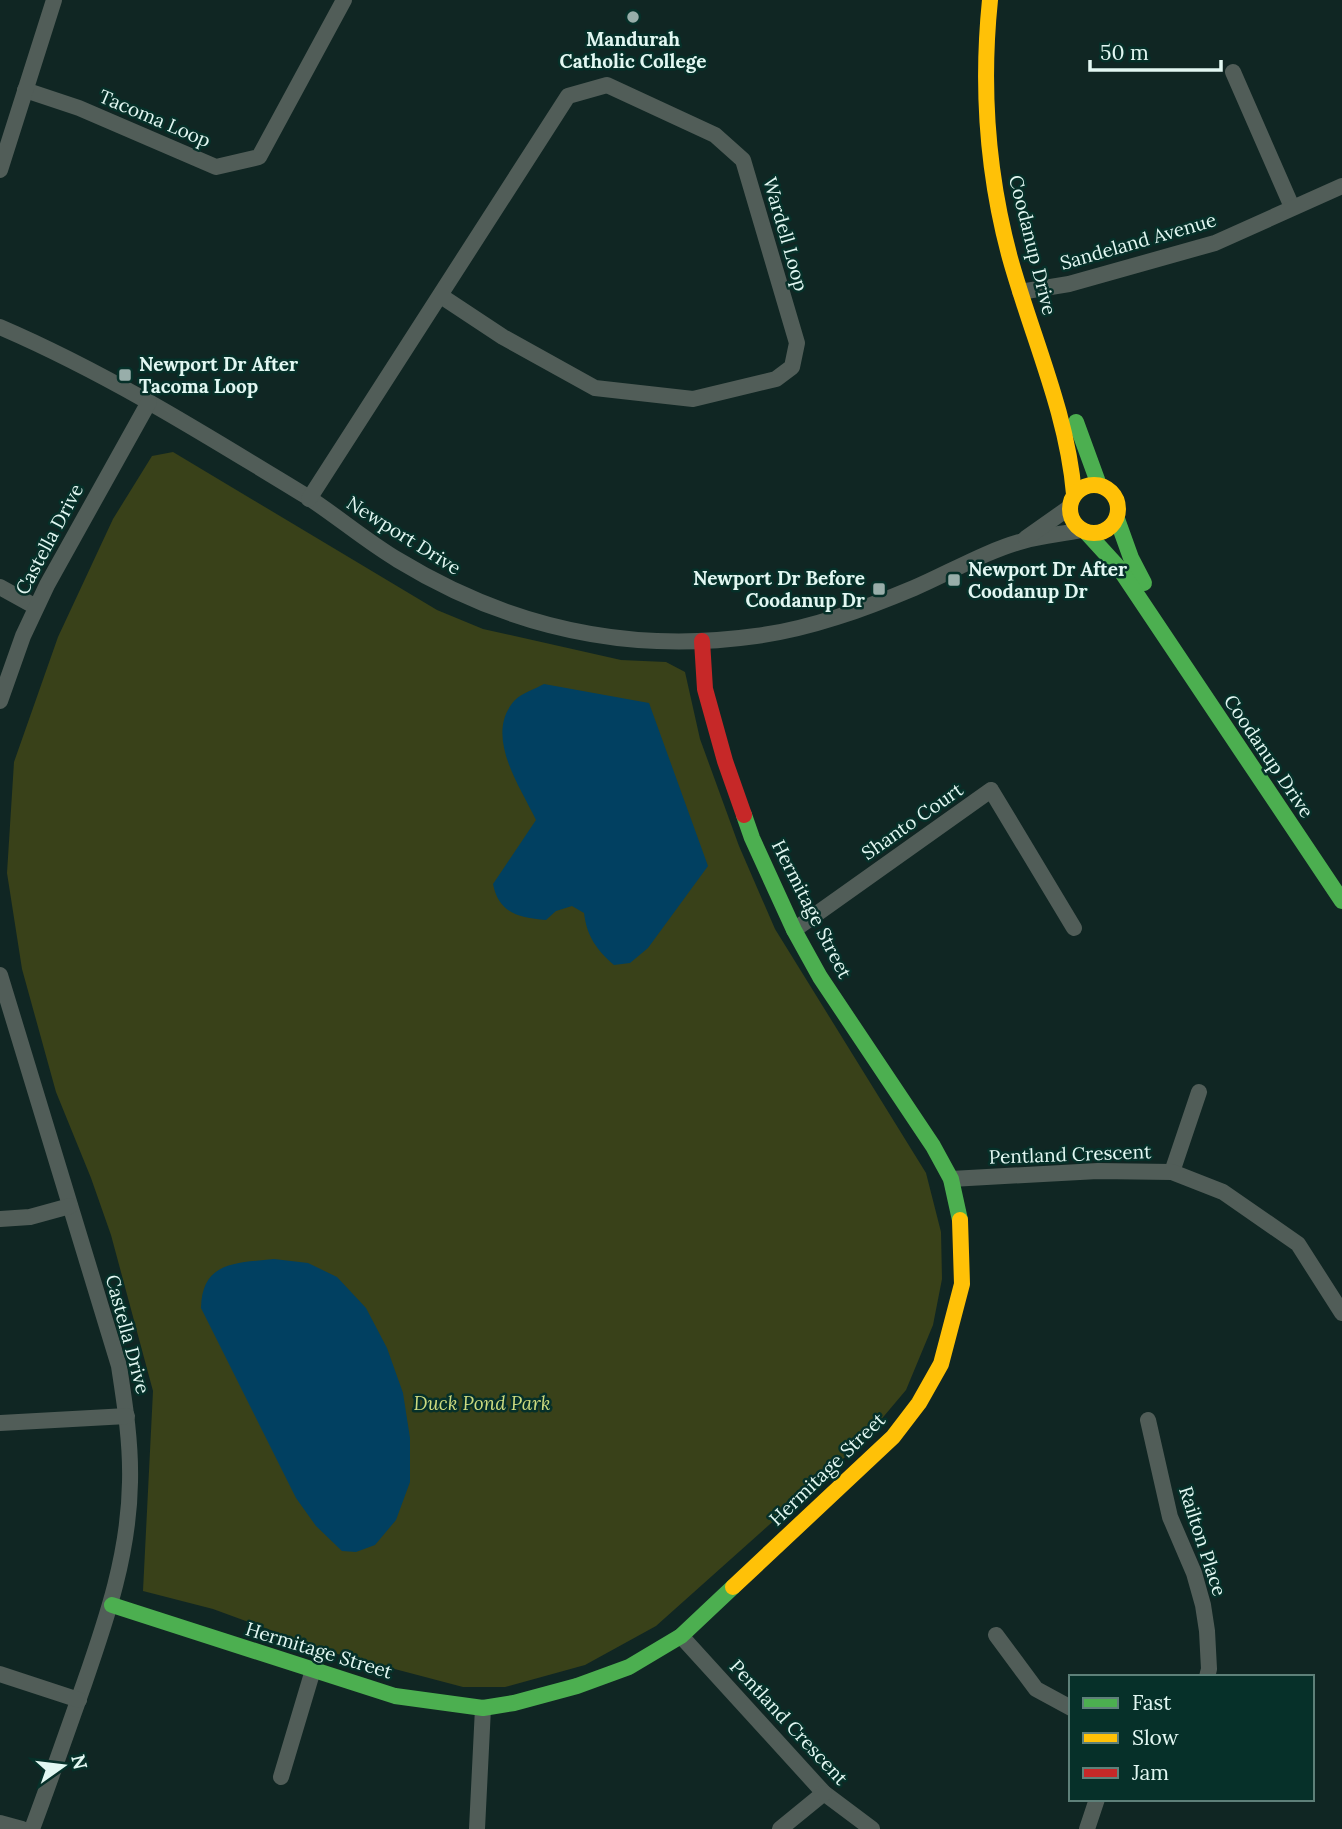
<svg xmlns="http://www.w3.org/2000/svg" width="1342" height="1829" font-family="Lora,serif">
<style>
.green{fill:#394119}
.water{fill:#014061}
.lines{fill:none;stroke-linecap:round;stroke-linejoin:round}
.street{stroke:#515d58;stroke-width:16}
.fast{stroke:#4caf50;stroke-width:16}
.slow{stroke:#ffc107;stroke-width:16}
.jam{stroke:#c62828;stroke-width:16}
.poi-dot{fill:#98aeaa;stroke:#063029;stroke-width:2.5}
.labels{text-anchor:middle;stroke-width:5;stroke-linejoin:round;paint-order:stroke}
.poi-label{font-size:19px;font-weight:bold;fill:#e2f7f2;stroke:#063029;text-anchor:start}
.street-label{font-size:19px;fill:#e2f7f2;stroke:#063029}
.park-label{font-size:19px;font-style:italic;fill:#ccda7f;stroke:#063029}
</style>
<rect width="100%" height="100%" fill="#102623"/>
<path class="green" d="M173,452L437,610L483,629L621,660L666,662L685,672L700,739L739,846L775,929L926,1173L941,1232L942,1279L933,1325L906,1390L863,1441L656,1626L585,1665L505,1687H463L334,1653L213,1609L143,1591L153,1391L111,1235L91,1178L56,1092L22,969L7,873L14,762L58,637L113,519L152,456Z"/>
<g class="water">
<path d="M544,684L649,703L708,866L648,948L630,963L614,965C597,950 587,937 584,913L572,906L556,911L546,920C519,917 499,914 493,884L536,820C520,786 483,735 515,700C522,693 535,689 544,684Z"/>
<path d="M274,1259L308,1263L337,1277L366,1308L387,1348L403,1393L410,1438V1482L396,1520L375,1545L356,1552L342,1551L316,1526L296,1498L201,1308C202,1261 236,1263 274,1259Z"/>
</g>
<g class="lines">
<g class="street">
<path d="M1233,72L1292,207"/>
<path d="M25,90L79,108L216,167L259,157L344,0"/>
<path d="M0,170L54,0"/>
<path d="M1020,292L1069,284L1215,243L1342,186"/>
<path d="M0,327C107,373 206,435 306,496C337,516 366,541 398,560C508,627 628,654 756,636C810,629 864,609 914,588C949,573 986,551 1023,541C1042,536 1062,534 1081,530"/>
<path d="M309,499L568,96L607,85L715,135L743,160L797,343L792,367L776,379L693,399L595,388L503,337L441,296"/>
<path d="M1026,538L1070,507"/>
<path d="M0,587L36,607"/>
<path d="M0,701L23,636L47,585L149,402"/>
<path d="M794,930L991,790L1074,928"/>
<path d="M0,975L119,1366C125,1405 131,1443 130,1482C129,1553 107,1618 84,1684C67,1732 50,1781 32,1829"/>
<path d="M1172,1172L1199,1092"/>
<path d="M951,1179L1098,1171L1172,1172L1223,1192L1298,1244L1342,1313"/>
<path d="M0,1219L30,1217L70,1206"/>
<path d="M1148,1420L1170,1517L1194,1573L1203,1605L1207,1631L1209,1669L1207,1677"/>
<path d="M0,1423L127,1416"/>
<path d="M996,1635L1036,1689L1071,1708"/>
<path d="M681,1636L824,1793L872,1829"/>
<path d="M0,1674L79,1700"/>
<path d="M281,1777L313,1670"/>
<path d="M0,1823L22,1829"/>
<path d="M477,1829L483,1708"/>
<path d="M780,1829L824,1793"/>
<path d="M1087,1829L1097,1799"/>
</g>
<g class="fast">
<path d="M1076,422L1099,485"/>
<path d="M1117,519L1131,558L1144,583"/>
<path d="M1087,533L1119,568L1342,901"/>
<path d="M744,815L752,838L794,930L820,977L933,1146L951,1179L960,1220"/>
<path d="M112,1605L395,1696L483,1708L514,1703L577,1686L629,1667L681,1636L733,1587"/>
</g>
<g class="slow">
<path d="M990,0C981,88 987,173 1010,258C1032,337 1067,412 1074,494"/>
<circle cx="1094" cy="509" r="24"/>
<path d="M733,1587L893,1437L919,1403L941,1364L962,1284L960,1220"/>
</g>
<path class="jam" d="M702,641L705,689L725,761L744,815"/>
</g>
<g class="poi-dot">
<circle cx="633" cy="17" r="7"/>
<rect x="118" y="368" width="14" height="14" rx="3.5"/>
<rect x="947" y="573" width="14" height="14" rx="3.5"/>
<rect x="872" y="582" width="14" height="14" rx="3.5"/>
</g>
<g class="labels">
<g class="poi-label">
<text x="633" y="46" text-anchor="middle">Mandurah<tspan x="633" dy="22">Catholic College</tspan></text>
<text x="139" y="371">Newport Dr After<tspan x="139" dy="22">Tacoma Loop</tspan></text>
<text x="968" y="576">Newport Dr After<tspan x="968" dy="22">Coodanup Dr</tspan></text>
<text x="865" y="585" text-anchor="end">Newport Dr Before<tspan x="865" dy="22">Coodanup Dr</tspan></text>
</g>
<g class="street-label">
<text transform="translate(155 118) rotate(23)" y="7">Tacoma Loop</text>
<text transform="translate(786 234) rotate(74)" y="7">Wardell Loop</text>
<text transform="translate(1138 241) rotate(-16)" y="7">Sandeland Avenue</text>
<text transform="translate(1033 245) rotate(76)" y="7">Coodanup Drive</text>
<text transform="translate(404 535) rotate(32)" y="7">Newport Drive</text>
<text transform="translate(49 539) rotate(-62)" y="7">Castella Drive</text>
<text transform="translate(1269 756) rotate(56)" y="7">Coodanup Drive</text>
<text transform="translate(912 821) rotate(-35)" y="7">Shanto Court</text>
<text transform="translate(812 909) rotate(63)" y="7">Hermitage Street</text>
<text transform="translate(1070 1154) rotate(-2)" y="7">Pentland Crescent</text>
<text transform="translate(128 1334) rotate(75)" y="7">Castella Drive</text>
<text transform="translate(827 1469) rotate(-44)" y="7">Hermitage Street</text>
<text transform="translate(1203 1541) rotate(72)" y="7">Railton Place</text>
<text transform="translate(319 1650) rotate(17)" y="7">Hermitage Street</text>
<text transform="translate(789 1722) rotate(47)" y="7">Pentland Crescent</text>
</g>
<g class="park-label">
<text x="482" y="1410">Duck Pond Park</text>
</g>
</g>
<rect x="1069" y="1675" width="245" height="126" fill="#063029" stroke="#5e8079" stroke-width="2"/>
<rect x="1083" y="1698" width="35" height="10" fill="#4caf50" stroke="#5e8079" stroke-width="2"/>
<text x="1132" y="1710" font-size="21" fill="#e2f7f2">Fast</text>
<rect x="1083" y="1733" width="35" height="10" fill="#ffc107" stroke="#5e8079" stroke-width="2"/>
<text x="1132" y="1745" font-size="21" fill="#e2f7f2">Slow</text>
<rect x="1083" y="1768" width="35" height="10" fill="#c62828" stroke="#5e8079" stroke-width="2"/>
<text x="1132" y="1780" font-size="21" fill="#e2f7f2">Jam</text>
<g transform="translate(63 1766) rotate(76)" stroke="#063029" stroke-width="5" paint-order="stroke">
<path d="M0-5L12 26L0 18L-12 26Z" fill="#e2f7f2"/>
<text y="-10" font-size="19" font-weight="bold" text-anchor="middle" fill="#e2f7f2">N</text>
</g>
<path d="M1090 60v10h131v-10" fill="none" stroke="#e2f7f2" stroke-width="3.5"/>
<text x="1100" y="60" font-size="21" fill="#e2f7f2" stroke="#063029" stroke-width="5" paint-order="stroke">50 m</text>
</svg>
